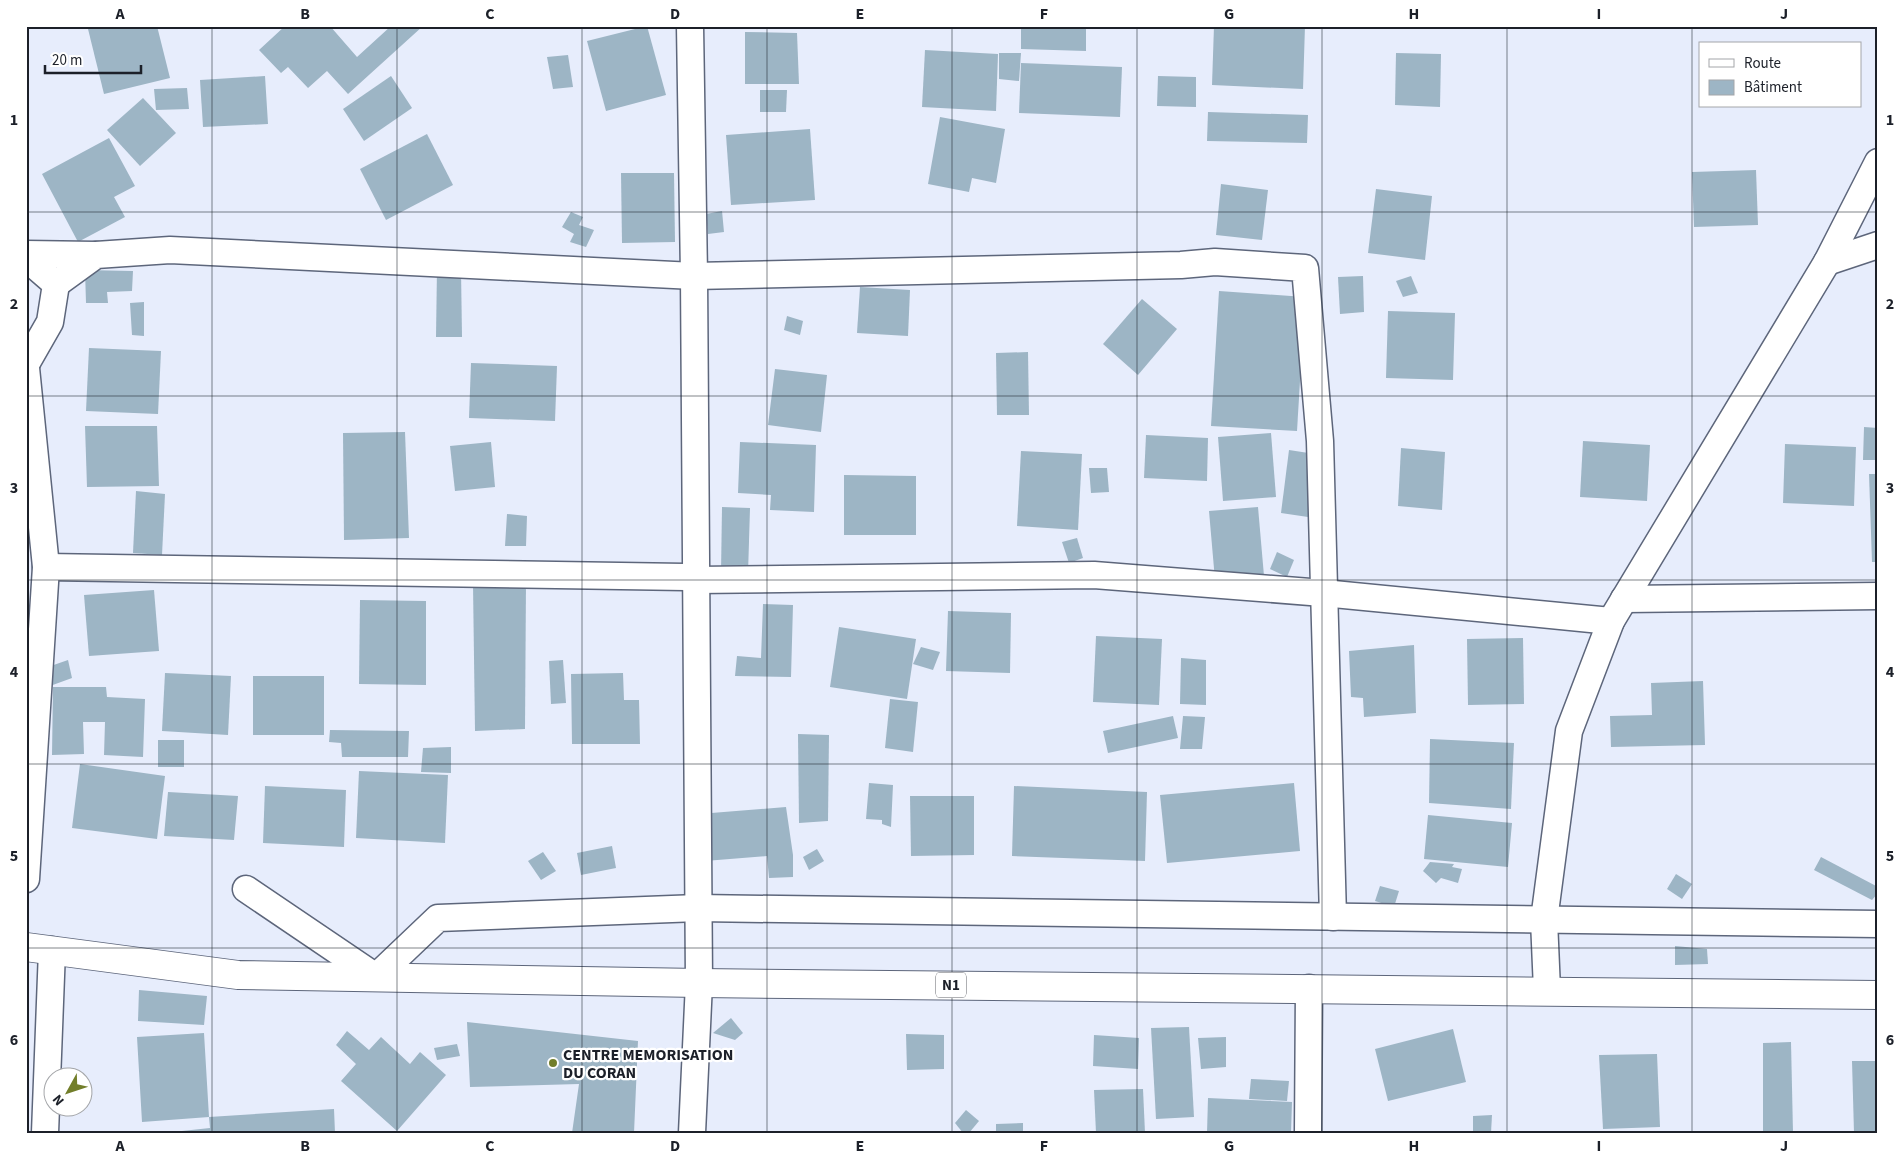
<svg xmlns="http://www.w3.org/2000/svg" width="1904" height="1159" font-family="'Source Sans 3',sans-serif">
<style>
.building{fill:#9db5c5}
.lines{fill:none;stroke-linecap:round;stroke-linejoin:round}
.street-casing{stroke:#5d667b;stroke-width:29}
.highway-casing{stroke:#5d667b;stroke-width:30}
.street{stroke:#fff;stroke-width:26}
.highway{stroke:#fff;stroke-width:28}
.grid{fill:none;stroke:#1c2029;stroke-width:1;stroke-opacity:0.55}
.poi-dot{fill:#727e2a;stroke:#fff;stroke-width:2}
.labels{text-anchor:middle;stroke-width:4.5;stroke-linejoin:round;paint-order:stroke}
.shield{fill:#fff;stroke:#606369;stroke-width:1}
.shield-label{font-size:15px;font-weight:bold;fill:#1c2029}
.poi-label{font-size:16px;font-weight:bold;fill:#1c2029;stroke:#fff;text-anchor:start}
.neatline{fill:none;stroke:#1c2029;stroke-width:2}
.grid-label{font-size:16px;text-anchor:middle;font-weight:bold;fill:#1c2029}
</style>
<rect width="100%" height="100%" fill="#e7edfc"/>
<g class="building">
<path d="M98,26H157L170,78L104,94L88,29Z"/>
<path d="M285,26H330L357,57L391,26H423L348,94L327,71L308,88L288,67L281,73L259,50Z"/>
<path d="M647,26L666,95L606,111L587,41Z"/>
<path d="M1021,26H1086V51L1021,49Z"/>
<path d="M1214,26H1305L1303,89L1212,85Z"/>
<path d="M745,32L797,33L799,84H745Z"/>
<path d="M925,50L998,54L996,111L922,107Z"/>
<path d="M999,53H1021L1019,81L999,79Z"/>
<path d="M1396,53L1441,54L1440,107L1395,105Z"/>
<path d="M568,55L573,87L553,89L547,57Z"/>
<path d="M1021,63L1122,67L1120,117L1019,113Z"/>
<path d="M265,76L268,124L203,127L200,80Z"/>
<path d="M391,76L412,108L364,141L343,109Z"/>
<path d="M1158,76L1196,77V107L1157,106Z"/>
<path d="M187,88L189,109L156,110L154,89Z"/>
<path d="M760,90H787L786,112H760Z"/>
<path d="M143,98L176,133L140,166L107,130Z"/>
<path d="M1208,112L1308,115L1307,143L1207,141Z"/>
<path d="M940,117L1005,129L996,183L972,178L969,192L928,184Z"/>
<path d="M810,129L815,200L731,205L726,135Z"/>
<path d="M427,134L453,185L386,220L360,169Z"/>
<path d="M109,138L135,186L114,197L125,217L78,242L42,174Z"/>
<path d="M1756,170L1758,225L1694,227L1692,172Z"/>
<path d="M621,173H674L675,242L622,243Z"/>
<path d="M1221,184L1268,190L1262,240L1216,235Z"/>
<path d="M1376,189L1432,196L1425,260L1368,253Z"/>
<path d="M722,211L724,232L708,234L706,214Z"/>
<path d="M571,212L583,217L579,225L594,230L586,247L570,242L574,234L562,227Z"/>
<path d="M437,268L461,270L462,337H436Z"/>
<path d="M85,270L133,271L132,291L107,292L108,303H86Z"/>
<path d="M1363,276L1364,312L1340,314L1338,277Z"/>
<path d="M1411,276L1418,293L1403,297L1396,281Z"/>
<path d="M860,287L910,290L908,336L857,333Z"/>
<path d="M1219,291L1305,297L1297,431L1211,426Z"/>
<path d="M1142,299L1177,329L1138,375L1103,344Z"/>
<path d="M144,302V336L132,335L130,303Z"/>
<path d="M1388,311L1455,313L1453,380L1386,378Z"/>
<path d="M787,316L803,321L800,335L784,330Z"/>
<path d="M89,348L161,351L158,414L86,411Z"/>
<path d="M1028,352L1029,415H997L996,353Z"/>
<path d="M471,363L557,366L555,421L469,418Z"/>
<path d="M775,369L827,375L821,432L768,425Z"/>
<path d="M85,426H157L159,486L87,487Z"/>
<path d="M1864,427L1878,428V460H1863Z"/>
<path d="M405,432L409,538L344,540L343,433Z"/>
<path d="M1271,433L1276,497L1223,501L1218,437Z"/>
<path d="M1146,435L1208,438L1207,481L1144,478Z"/>
<path d="M1583,441L1650,445L1647,501L1580,497Z"/>
<path d="M491,442L495,487L455,491L450,446Z"/>
<path d="M740,442L816,445L814,512L770,510L771,495L738,493Z"/>
<path d="M1785,444L1856,447L1854,506L1783,503Z"/>
<path d="M1401,448L1445,452L1442,510L1398,506Z"/>
<path d="M1289,450L1315,454L1308,517L1281,513Z"/>
<path d="M1021,451L1082,454L1078,530L1017,526Z"/>
<path d="M1089,468H1107L1109,492L1091,493Z"/>
<path d="M1869,474H1878V562H1872Z"/>
<path d="M844,475L916,476V535H844Z"/>
<path d="M136,491L165,494L162,555L133,553Z"/>
<path d="M722,507L750,508L748,574L721,573Z"/>
<path d="M1258,507L1264,576L1215,580L1209,511Z"/>
<path d="M507,514L527,516L526,546H505Z"/>
<path d="M1077,538L1083,558L1069,563L1062,542Z"/>
<path d="M1277,552L1294,560L1287,577L1270,569Z"/>
<path d="M526,581L525,729L475,731L473,584Z"/>
<path d="M154,590L159,651L89,656L84,595Z"/>
<path d="M360,600L426,601V685L359,684Z"/>
<path d="M763,604L793,605L791,677L735,676L737,656L761,658Z"/>
<path d="M948,611L1011,613L1010,673L946,671Z"/>
<path d="M839,627L916,639L907,699L830,687Z"/>
<path d="M1096,636L1162,639L1159,705L1093,702Z"/>
<path d="M1523,638L1524,704L1468,705L1467,639Z"/>
<path d="M1414,645L1416,713L1364,717L1363,698L1351,697L1349,651Z"/>
<path d="M921,647L940,652L933,670L913,664Z"/>
<path d="M1181,658L1206,660V705L1180,704Z"/>
<path d="M68,660L72,678L50,686L45,668Z"/>
<path d="M563,660L566,703L551,704L549,661Z"/>
<path d="M165,673L231,676L228,735L162,731Z"/>
<path d="M623,673L624,700H639L640,744H572L571,674Z"/>
<rect x="253" y="676" width="71" height="59"/>
<path d="M1703,681L1705,745L1611,747L1610,716L1652,715L1651,683Z"/>
<path d="M53,687H106L107,697L145,699L143,757L104,755L105,722H83L84,754L52,755Z"/>
<path d="M890,699L918,702L913,752L885,748Z"/>
<path d="M1173,716L1178,738L1108,753L1103,731Z"/>
<path d="M1183,716L1205,717L1202,749H1180Z"/>
<path d="M330,730L409,731L408,757H342L341,743L329,742Z"/>
<path d="M798,734L829,735L828,821L799,823Z"/>
<path d="M1430,739L1514,743L1511,809L1429,803Z"/>
<rect x="158" y="740" width="26" height="27"/>
<path d="M451,747V773L421,772L423,748Z"/>
<path d="M80,764L165,776L157,839L72,828Z"/>
<path d="M359,771L448,775L445,843L356,838Z"/>
<path d="M869,783L893,785L891,827L882,824V820L866,819Z"/>
<path d="M1294,783L1300,851L1167,863L1160,795Z"/>
<path d="M265,786L346,790L344,847L263,843Z"/>
<path d="M1014,786L1147,792L1145,861L1012,856Z"/>
<path d="M168,792L238,796L234,840L164,836Z"/>
<path d="M910,796H974V855L911,856Z"/>
<path d="M786,807L793,855V877L769,878L767,856L705,861L699,814Z"/>
<path d="M1428,815L1512,823L1508,867L1424,859Z"/>
<path d="M612,846L616,868L581,875L577,853Z"/>
<path d="M817,849L824,861L809,870L803,857Z"/>
<path d="M543,852L556,871L541,880L528,861Z"/>
<path d="M1821,857L1878,887V893L1872,900L1814,870Z"/>
<path d="M1430,862L1454,864L1452,867L1462,869L1458,883L1441,878L1436,883L1423,871Z"/>
<path d="M1676,874L1692,884L1682,899L1667,889Z"/>
<path d="M1380,886L1399,891L1394,907L1375,901Z"/>
<path d="M1675,946L1707,949L1708,964L1675,965Z"/>
<path d="M139,990L207,996L204,1025L138,1021Z"/>
<path d="M731,1018L743,1033L735,1040L713,1033Z"/>
<path d="M467,1022L638,1041L634,1133H572L579,1084L470,1087Z"/>
<path d="M1189,1027L1194,1117L1156,1119L1151,1028Z"/>
<path d="M1453,1029L1466,1082L1388,1101L1375,1049Z"/>
<path d="M347,1031L369,1050L381,1037L410,1064L420,1052L446,1075L397,1131L341,1081L356,1064L336,1045Z"/>
<path d="M204,1033L209,1117L334,1109L335,1133H163L210,1128L209,1117L142,1122L137,1037Z"/>
<path d="M906,1034L944,1035V1069L907,1070Z"/>
<path d="M1094,1035L1139,1038L1138,1069L1093,1066Z"/>
<path d="M1226,1037V1067L1201,1069L1198,1038Z"/>
<path d="M1791,1042L1793,1133H1763V1043Z"/>
<path d="M457,1044L460,1056L437,1060L434,1048Z"/>
<path d="M1657,1054L1660,1127L1603,1129L1599,1055Z"/>
<path d="M1852,1061H1878V1133H1854Z"/>
<path d="M1251,1079L1289,1081L1287,1101L1249,1099Z"/>
<path d="M1143,1089L1145,1133H1096L1094,1090Z"/>
<path d="M1208,1098L1292,1102L1291,1133H1207Z"/>
<path d="M966,1110L979,1121L969,1133H963L955,1123Z"/>
<path d="M1492,1115L1491,1133H1473V1116Z"/>
<path d="M1023,1123V1133H996V1124Z"/>
</g>
<g class="lines">
<defs>
<g id="street">
<path d="M690,26L694,276L699,983L692,1133"/>
<path d="M26,254L96,255"/>
<path d="M26,258L56,284L50,322L26,364"/>
<path d="M1827,262L1878,245"/>
<path d="M56,284L96,255L170,250L694,276L1181,265L1215,262L1305,268L1320,441L1333,917"/>
<path d="M26,368L46,567L26,879"/>
<path d="M46,567L685,577L696,580L1094,575L1323,593L1611,621"/>
<path d="M1624,599L1878,596"/>
<path d="M246,889L376,977L438,918L698,908L1878,924"/>
<path d="M1547,990L1544,920L1569,731L1611,621L1827,262L1878,162"/>
<path d="M45,1133L52,950"/>
<path d="M1308,1133L1309,988"/>
</g>
<path id="highway" d="M26,947L238,975L699,983L1878,995"/>
</defs>
<use href="#street" class="street-casing"/>
<use href="#highway" class="highway-casing"/>
<use href="#street" class="street"/>
<use href="#highway" class="highway"/>
</g>
<path class="grid" d="M212,26V1133M397,26V1133M582,26V1133M767,26V1133M952,26V1133M1137,26V1133M1322,26V1133M1507,26V1133M1692,26V1133M26,212H1878M26,396H1878M26,580H1878M26,764H1878M26,948H1878"/>
<circle class="poi-dot" cx="553" cy="1063" r="5"/>
<g class="labels">
<rect class="shield" x="936" y="972.5" width="30" height="25" rx="4"/>
<g class="shield-label">
<text x="951" y="990">N1</text>
</g>
<g class="poi-label">
<text x="563" y="1060">CENTRE MEMORISATION<tspan x="563" dy="18">DU CORAN</tspan></text>
</g>
</g>
<rect width="1904" height="1159" fill="none" stroke="#ffffff" stroke-width="55"/>
<rect x="1699" y="42" width="162" height="65" fill="#ffffff" stroke="#a4a6a9"/>
<rect x="1709" y="59" width="25" height="8" fill="#ffffff" stroke="#a4a6a9"/>
<text x="1744" y="68" font-size="15" fill="#1c2029">Route</text>
<rect x="1709" y="80" width="25" height="15" fill="#9db5c5" stroke="#a4a6a9"/>
<text x="1744" y="92" font-size="15" fill="#1c2029">Bâtiment</text>
<g transform="translate(68 1092) rotate(230)"><circle r="24" fill="#ffffff" stroke="#a4a6a9"/>
<path d="M0-4L9 19L0 12L-9 19Z" fill="#727e2a"/>
<text y="-8" font-size="14" font-weight="bold" text-anchor="middle" fill="#1c2029">N</text>
</g>
<path d="M45 65v8h96v-8" fill="none" stroke="#1c2029" stroke-width="2.5"/>
<text x="52" y="65" font-size="15" fill="#1c2029" stroke="#ffffff" stroke-width="4" paint-order="stroke">20 m</text>
<rect x="28" y="28" width="1848" height="1104" class="neatline"/>
<g class="grid-label">
<text x="120" y="19">A</text>
<text x="305" y="19">B</text>
<text x="490" y="19">C</text>
<text x="675" y="19">D</text>
<text x="860" y="19">E</text>
<text x="1044" y="19">F</text>
<text x="1229" y="19">G</text>
<text x="1414" y="19">H</text>
<text x="1599" y="19">I</text>
<text x="1784" y="19">J</text>
<text x="14" y="125">1</text>
<text x="1890" y="125">1</text>
<text x="14" y="309">2</text>
<text x="1890" y="309">2</text>
<text x="14" y="493">3</text>
<text x="1890" y="493">3</text>
<text x="14" y="677">4</text>
<text x="1890" y="677">4</text>
<text x="14" y="861">5</text>
<text x="1890" y="861">5</text>
<text x="14" y="1045">6</text>
<text x="1890" y="1045">6</text>
<text x="120" y="1151">A</text>
<text x="305" y="1151">B</text>
<text x="490" y="1151">C</text>
<text x="675" y="1151">D</text>
<text x="860" y="1151">E</text>
<text x="1044" y="1151">F</text>
<text x="1229" y="1151">G</text>
<text x="1414" y="1151">H</text>
<text x="1599" y="1151">I</text>
<text x="1784" y="1151">J</text>
</g>
</svg>
